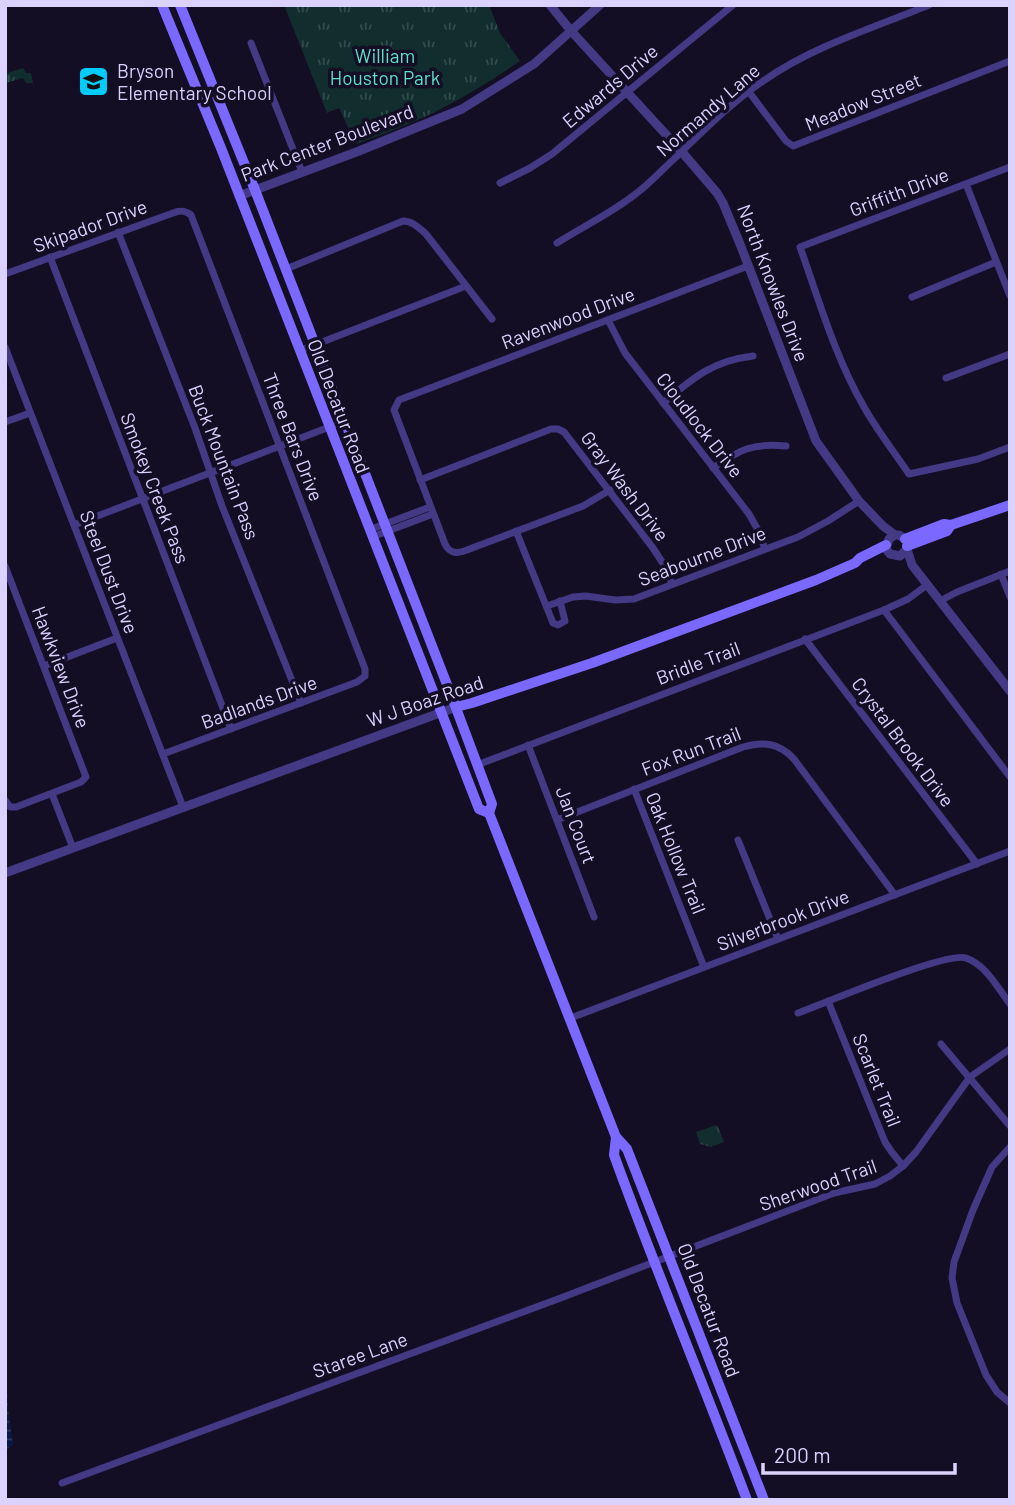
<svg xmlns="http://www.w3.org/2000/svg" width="1015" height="1505" font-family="Barlow,sans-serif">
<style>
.park{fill:url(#park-tufts)}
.water{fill:url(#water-rules)}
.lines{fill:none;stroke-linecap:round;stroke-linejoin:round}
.minor{stroke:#433984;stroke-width:7}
.tertiary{stroke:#433984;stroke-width:9}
.secondary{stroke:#7b69ff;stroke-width:10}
.labels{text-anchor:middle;stroke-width:7;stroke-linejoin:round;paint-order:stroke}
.park-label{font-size:19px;fill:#5ce1cc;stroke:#140e24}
.poi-label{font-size:19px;fill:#dbd2ff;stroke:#140e24;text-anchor:start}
.street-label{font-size:19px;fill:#dbd2ff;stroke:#140e24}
</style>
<defs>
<pattern id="park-tufts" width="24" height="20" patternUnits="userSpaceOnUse" patternTransform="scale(1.75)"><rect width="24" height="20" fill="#112d2e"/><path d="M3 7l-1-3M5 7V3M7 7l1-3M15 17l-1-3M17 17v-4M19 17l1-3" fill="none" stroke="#334b4d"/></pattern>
<pattern id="water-rules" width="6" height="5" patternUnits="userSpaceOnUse" patternTransform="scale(1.75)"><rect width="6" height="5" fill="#091842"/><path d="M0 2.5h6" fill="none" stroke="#2c395e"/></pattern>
</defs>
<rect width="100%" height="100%" fill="#140e24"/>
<g class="park">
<path d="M284,5H489L500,33L520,61C489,82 457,102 422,118C400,128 378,136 356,144L339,108L327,113Z"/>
<path d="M23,68L26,73H31L33,83H26L23,78L6,83L5,74Z"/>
<path d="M717,1125L724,1142L711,1147L700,1144L696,1132Z"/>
</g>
<path class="water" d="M5,1348L8,1409L13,1445L5,1450Z"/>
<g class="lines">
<g class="minor">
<path d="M251,43L302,172"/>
<path d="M749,92L786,141L793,146L1010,61"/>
<path d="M1010,167L800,247C819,300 835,357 864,407C877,430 894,452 909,474L978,459L1010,447"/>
<path d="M500,183L530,168L552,154L733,5"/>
<path d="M966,184L1010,296"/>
<path d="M118,232L195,428L222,506L301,703"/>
<path d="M557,243C586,225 617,210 643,188C654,179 664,168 674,159C703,131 731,103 763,81C813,46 873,28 929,5"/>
<path d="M50,257L231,729"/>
<path d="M286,269L403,221C413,221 419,228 426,234L492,319"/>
<path d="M5,274L173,213C180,210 185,210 191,215L365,669V676L357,682L163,754"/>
<path d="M912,297L996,262"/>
<path d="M608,320L625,353L749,514L758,530L765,549"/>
<path d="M5,347L183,807"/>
<path d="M299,351L466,286"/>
<path d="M946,378L1010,354"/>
<path d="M663,403C693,378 712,361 753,356"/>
<path d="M5,422L30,413"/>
<path d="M713,468C741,449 752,443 786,446"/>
<path d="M420,480L551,429H558L564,432L653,548L664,565L672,584"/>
<path d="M610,490L583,506L467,550C457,554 450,554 445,544L394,410L399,400L748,266"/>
<path d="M74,525L345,421"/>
<path d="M369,530L430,507"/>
<path d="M516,531L553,623L558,625L565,621L560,601"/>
<path d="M372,537L433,514"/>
<path d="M5,566L86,777L81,782L16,807H10L5,800"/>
<path d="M1001,574L1010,597"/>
<path d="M940,601L957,592L1010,571"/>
<path d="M547,606L573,597L586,596L615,600L634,599L798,537L828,521L859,501"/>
<path d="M884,610L1010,777"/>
<path d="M805,639L977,864"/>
<path d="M44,666L117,638"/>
<path d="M528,745L594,917"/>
<path d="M477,765L884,610L908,599L927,585"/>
<path d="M634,789L704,967"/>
<path d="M52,794L73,848"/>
<path d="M557,820L743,747C764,741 779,743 794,759L895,895"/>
<path d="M738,840L778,939"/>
<path d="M828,1001L885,1142L891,1151L903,1166"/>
<path d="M798,1013C825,1003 947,951 966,958C986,965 997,987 1010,1004"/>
<path d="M568,1019L1010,851"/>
<path d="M941,1044L1010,1126"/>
<path d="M1010,1147L992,1167L973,1210L954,1262L952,1278L957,1303L986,1375L997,1392L1010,1403"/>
<path d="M62,1483L558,1299L834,1193L875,1184L890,1176L903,1166L916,1152L970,1077L1010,1049"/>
</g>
<g class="tertiary">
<path d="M550,5L572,32L682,152L717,193L723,203L740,244L816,441L859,501L883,526L895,535H899L905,539L907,542V549L900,556L890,554L886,549L889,539L895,535"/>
<path d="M239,196L359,151L462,109L534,64L600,5"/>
<path d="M907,549L912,565L1010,691"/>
<path d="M5,873L456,707"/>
</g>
<g class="secondary">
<path d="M162,5L221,148L479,809L489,813"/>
<path d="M180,5L255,190L453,700L492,804L489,813L616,1137L627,1149L764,1500"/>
<path d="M905,539L944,524L951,525L1010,505"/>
<path d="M907,546L947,531L951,525"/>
<path d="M456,707L472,703L592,663L816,580L855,563L860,558L886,545"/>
<path d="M616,1137L614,1155C656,1271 704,1385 747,1500"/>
</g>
</g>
<defs>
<symbol id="school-square" viewBox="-11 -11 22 22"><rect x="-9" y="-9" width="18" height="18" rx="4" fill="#00cbfd" stroke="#140e24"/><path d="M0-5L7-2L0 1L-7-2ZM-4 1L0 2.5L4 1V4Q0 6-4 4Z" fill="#111"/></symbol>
</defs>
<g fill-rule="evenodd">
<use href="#school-square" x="76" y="64" width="35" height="35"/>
</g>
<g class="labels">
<g class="park-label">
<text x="385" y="63">William<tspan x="385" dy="22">Houston Park</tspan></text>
</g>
<g class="poi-label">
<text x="117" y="78">Bryson<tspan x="117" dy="22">Elementary School</tspan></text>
</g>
<g class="street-label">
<text transform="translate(610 86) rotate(-40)" y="7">Edwards Drive</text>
<text transform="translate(863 102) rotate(-22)" y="7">Meadow Street</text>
<text transform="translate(708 110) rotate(-41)" y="7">Normandy Lane</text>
<text transform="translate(327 143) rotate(-21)" y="7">Park Center Boulevard</text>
<text transform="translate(899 192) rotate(-21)" y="7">Griffith Drive</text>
<text transform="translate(90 226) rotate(-20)" y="7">Skipador Drive</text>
<text transform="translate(773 283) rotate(69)" y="7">North Knowles Drive</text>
<text transform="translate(568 318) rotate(-21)" y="7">Ravenwood Drive</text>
<text transform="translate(339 406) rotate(69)" y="7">Old Decatur Road</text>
<text transform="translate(700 425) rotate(52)" y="7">Cloudlock Drive</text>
<text transform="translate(293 437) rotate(69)" y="7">Three Bars Drive</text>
<text transform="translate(224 462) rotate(69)" y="7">Buck Mountain Pass</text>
<text transform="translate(625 486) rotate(53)" y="7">Gray Wash Drive</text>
<text transform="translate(155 488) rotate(69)" y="7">Smokey Creek Pass</text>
<text transform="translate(702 556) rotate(-21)" y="7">Seabourne Drive</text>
<text transform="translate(109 572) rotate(69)" y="7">Steel Dust Drive</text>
<text transform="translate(698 663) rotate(-21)" y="7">Bridle Trail</text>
<text transform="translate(61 667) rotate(69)" y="7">Hawkview Drive</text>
<text transform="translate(425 701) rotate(-19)" y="7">W J Boaz Road</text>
<text transform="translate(259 702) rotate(-20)" y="7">Badlands Drive</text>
<text transform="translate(903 742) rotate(53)" y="7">Crystal Brook Drive</text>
<text transform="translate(691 751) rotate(-21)" y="7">Fox Run Trail</text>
<text transform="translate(576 825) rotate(69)" y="7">Jan Court</text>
<text transform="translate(676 853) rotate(68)" y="7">Oak Hollow Trail</text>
<text transform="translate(783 920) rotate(-21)" y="7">Silverbrook Drive</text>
<text transform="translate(877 1080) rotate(68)" y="7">Scarlet Trail</text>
<text transform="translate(818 1185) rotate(-19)" y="7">Sherwood Trail</text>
<text transform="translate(709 1310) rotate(69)" y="7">Old Decatur Road</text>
<text transform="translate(360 1355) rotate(-20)" y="7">Staree Lane</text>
</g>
</g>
<rect width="1015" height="1505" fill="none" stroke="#dbd2ff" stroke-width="14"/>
<path d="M763 1463v10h192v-10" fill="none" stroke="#dbd2ff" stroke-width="3.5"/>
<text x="774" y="1463" font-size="21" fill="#dbd2ff" stroke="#140e24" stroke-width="5" paint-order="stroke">200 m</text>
</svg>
